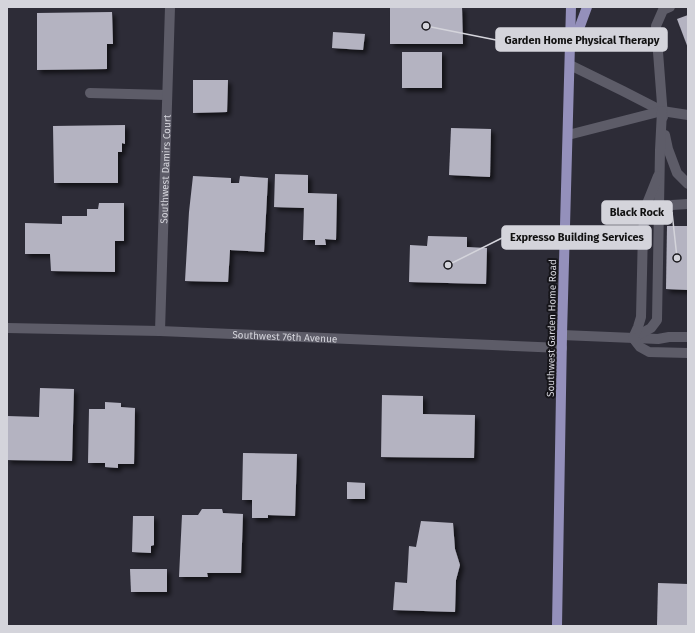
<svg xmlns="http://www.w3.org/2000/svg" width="695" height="633" font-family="'Fira Sans',sans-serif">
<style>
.building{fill:#b4b3c1;filter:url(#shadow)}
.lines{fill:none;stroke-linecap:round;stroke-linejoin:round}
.minor{stroke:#5d5c68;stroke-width:10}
.major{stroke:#9490bb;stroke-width:10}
.labels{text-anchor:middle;stroke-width:4;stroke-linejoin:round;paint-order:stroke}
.street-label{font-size:10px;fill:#d4d4db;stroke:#16151a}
.leader{fill:none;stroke:#d4d4db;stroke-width:1.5}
.callout-dot{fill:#d4d4db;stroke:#16151a;stroke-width:1.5}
.callout{fill:#d4d4db;stroke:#d4d4db;stroke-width:1.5}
.callout-label{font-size:11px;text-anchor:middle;font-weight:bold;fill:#111}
</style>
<defs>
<filter id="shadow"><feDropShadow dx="3.5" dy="3.5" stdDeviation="2" flood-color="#0009"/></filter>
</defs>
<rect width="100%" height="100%" fill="#2d2c37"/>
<g class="building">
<path d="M390,7H462L463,44H390Z"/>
<path d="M112,12L113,44H107V69L37,70V13Z"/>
<path d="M688,15V48L677,19Z"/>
<path d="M333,32L365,34L363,50L332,48Z"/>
<rect x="402" y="52" width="40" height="36"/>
<path d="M193,80H228L227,112L193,113Z"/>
<path d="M125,125V144L122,143V152H118V183H54L53,126Z"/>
<path d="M451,128L491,129L490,177L449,175Z"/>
<path d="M275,174L308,175V193L337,194L336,240L325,239L326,245H315V240H303L304,208L274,207Z"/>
<path d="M193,176L231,178V183H239L240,176L268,178L264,252L230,250L228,282L185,281L189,212Z"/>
<path d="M99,203H124V241H115V272L51,271L50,254H25V223L62,224V216H87V209H98Z"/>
<path d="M667,226H688V290L666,289Z"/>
<path d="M428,236L467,237V247L487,248L486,284L409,282L410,245L427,246Z"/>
<path d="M40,388L74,389L72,461L7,460V416L39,417Z"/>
<path d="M382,395L423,396V414L475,415L474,458L381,457Z"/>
<path d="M105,402L121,403V407L135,408L134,464H118V468L105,467V463H88L89,409H105Z"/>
<path d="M243,453L297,454L295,516L268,515V518H252V500H242Z"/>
<path d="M347,482L365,483V499H347Z"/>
<path d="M202,509H222L223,513L243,514L241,573H207L208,577H179L182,515H198Z"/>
<path d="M133,516H154V545L151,546V553L132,552Z"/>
<path d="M421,521L453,523L455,549L460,565L456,580L455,612L393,610L395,582L407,583L409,546L416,547Z"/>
<path d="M130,569H167V592H131Z"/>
<path d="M658,583L688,584V626H657Z"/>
</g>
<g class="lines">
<g class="minor">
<path d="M570,65L623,91L662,111L688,115"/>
<path d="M90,93L167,95"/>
<path d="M663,117L656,26L663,10L670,7"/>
<path d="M568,135L662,111"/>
<path d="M665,135L668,149L677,173L688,184"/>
<path d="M659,219L664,209L672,205L688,204"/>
<path id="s1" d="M7,328L160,331L562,348"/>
<path id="s2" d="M160,331L170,7"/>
<path d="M562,335L658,339L669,337H688"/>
<path d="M633,338L651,328L657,320L660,150L662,111"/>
<path d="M633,338L638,327L641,317L643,230L646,206L658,176"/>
<path d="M633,338L640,347L649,352L688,353"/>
</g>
<g class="major">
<path d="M573,45L587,7"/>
<path d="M557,626L562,335L571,7"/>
</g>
</g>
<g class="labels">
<g class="street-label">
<text dy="4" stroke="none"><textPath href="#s2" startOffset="162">Southwest Damirs Court</textPath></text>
<text transform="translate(551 328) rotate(-89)" y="4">Southwest Garden Home Road</text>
<text dy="4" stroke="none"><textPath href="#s1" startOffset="278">Southwest 76th Avenue</textPath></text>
</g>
</g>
<path class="leader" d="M426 26L496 40M677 258L672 212M448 265L502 238"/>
<g class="callout-dot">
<circle cx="426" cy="26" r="4"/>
<circle cx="677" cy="258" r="4"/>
<circle cx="448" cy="265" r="4"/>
</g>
<g class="callout">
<rect x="496" y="28" width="171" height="23" rx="4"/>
<rect x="602" y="201" width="70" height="23" rx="4"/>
<rect x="502" y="226" width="149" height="23" rx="4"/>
</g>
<g class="callout-label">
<text x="582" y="44">Garden Home Physical Therapy</text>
<text x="637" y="216">Black Rock</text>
<text x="577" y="241">Expresso Building Services</text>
</g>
<rect width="695" height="633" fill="none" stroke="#d4d4db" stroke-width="16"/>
</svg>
